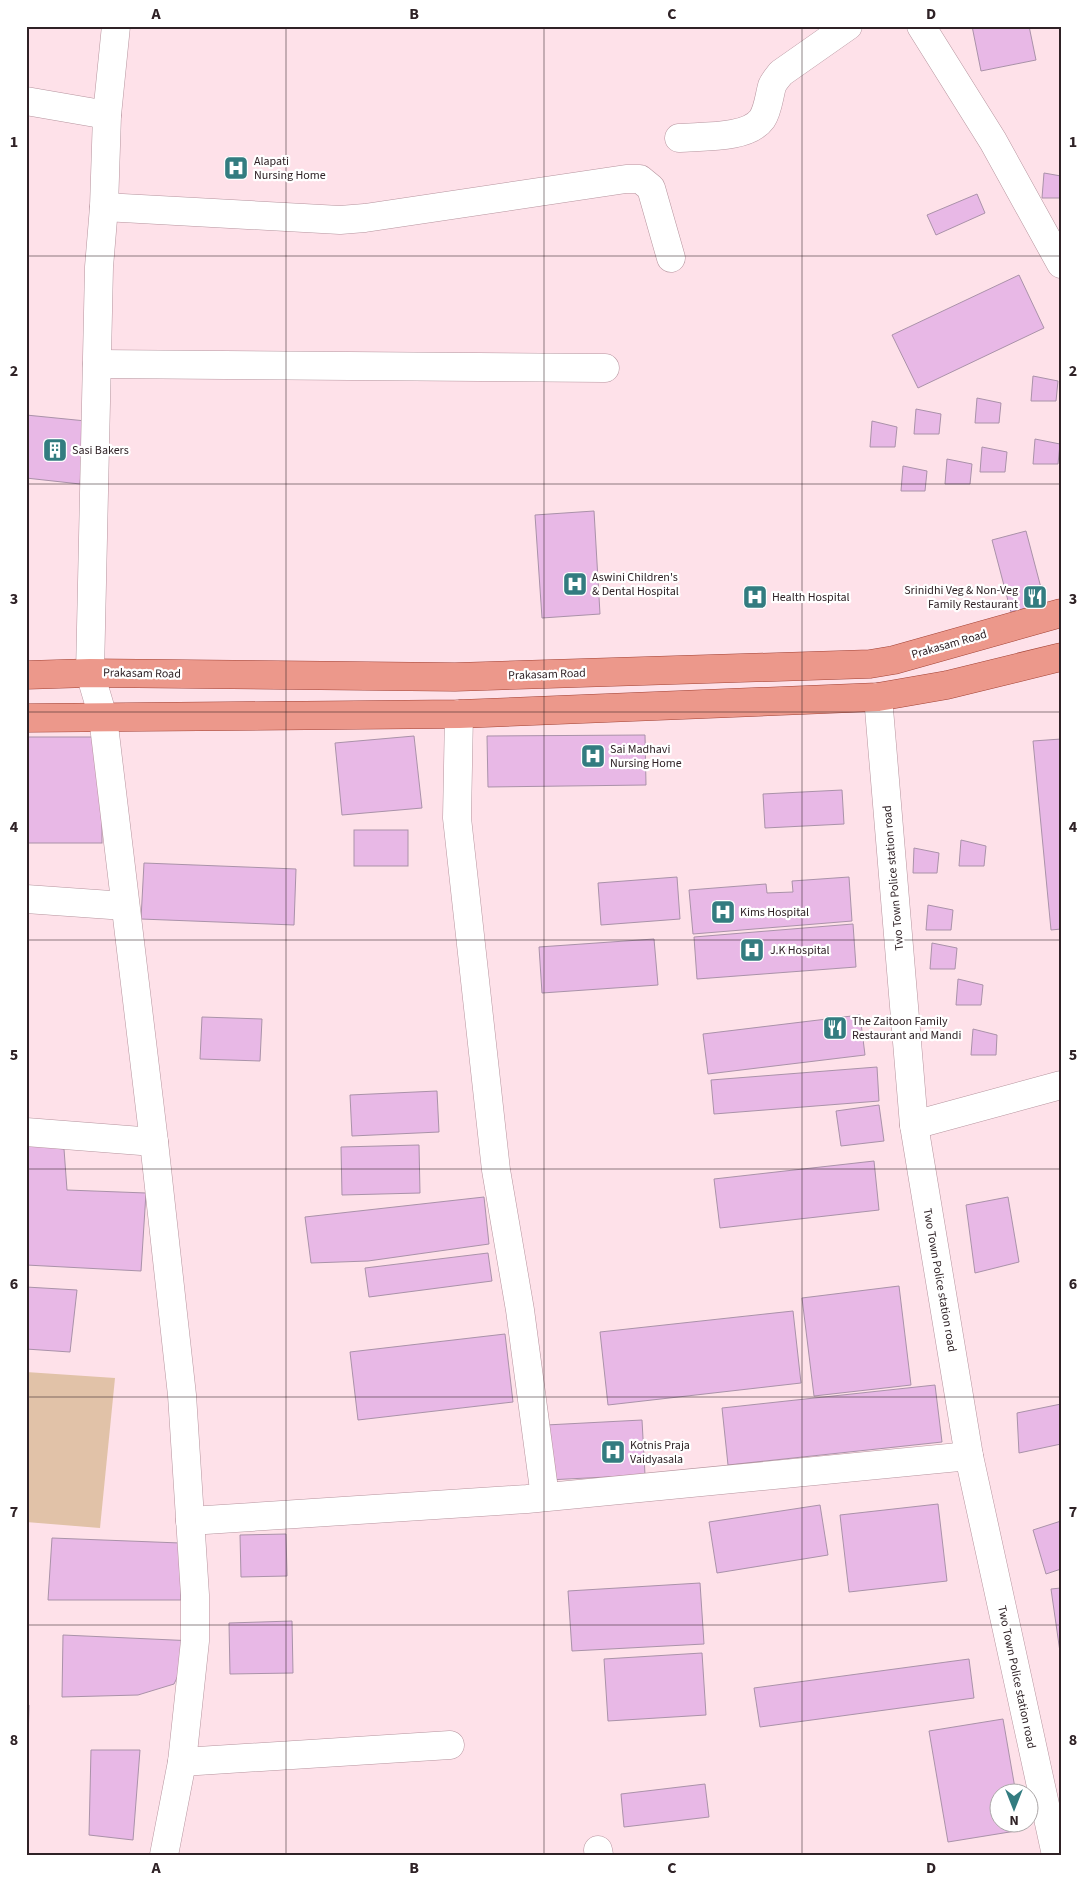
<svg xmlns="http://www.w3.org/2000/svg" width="1087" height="1881" font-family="'Source Sans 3',sans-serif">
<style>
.green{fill:#e1c2a8}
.building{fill:#e8b8e6;stroke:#aa92a9}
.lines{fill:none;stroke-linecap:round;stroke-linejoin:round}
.minor-casing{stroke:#b6949e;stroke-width:29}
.major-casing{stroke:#a24235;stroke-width:29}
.minor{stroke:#fff;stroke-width:28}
.major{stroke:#ec988b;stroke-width:28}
.grid{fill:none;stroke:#2f2226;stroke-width:1;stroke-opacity:0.55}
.labels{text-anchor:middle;stroke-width:4.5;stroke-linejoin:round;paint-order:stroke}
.poi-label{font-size:12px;fill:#2f2226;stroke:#fff;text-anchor:start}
.street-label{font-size:12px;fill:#2f2226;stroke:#fff}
.neatline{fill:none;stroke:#2f2226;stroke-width:2}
.grid-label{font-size:16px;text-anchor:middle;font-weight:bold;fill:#2f2226}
</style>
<rect width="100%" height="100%" fill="#fee1e9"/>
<path class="green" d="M26,1372L115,1378L100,1528L26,1522Z"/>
<g class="building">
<path d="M972,26H1029L1036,60L981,71Z"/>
<path d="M1044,173L1061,176V198H1042Z"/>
<path d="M977,194L985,213L936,235L927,215Z"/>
<path d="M1019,275L1044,328L918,388L892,335Z"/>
<path d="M1033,376L1058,381L1056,401H1031Z"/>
<path d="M977,398L1001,403L999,423H975Z"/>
<path d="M916,409L941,414L939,434H914Z"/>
<path d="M26,415L86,421L80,484L26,478Z"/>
<path d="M872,421L897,427L895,447H870Z"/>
<path d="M1035,439L1060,444L1058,464H1033Z"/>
<path d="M982,447L1007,452L1005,472H980Z"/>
<path d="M947,459L972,464L970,484H945Z"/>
<path d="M903,466L927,471L925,491H901Z"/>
<path d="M594,511L600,614L542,618L535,515Z"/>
<path d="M1026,531L1045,603L1011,612L992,540Z"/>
<path d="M645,735L646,785L488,787L487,736Z"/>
<path d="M414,736L422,808L342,815L335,743Z"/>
<rect x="26" y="737" width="76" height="106"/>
<path d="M1061,739V929L1051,930L1033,741Z"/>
<path d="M842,790L844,824L765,828L763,794Z"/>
<rect x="354" y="830" width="54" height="36"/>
<path d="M961,840L986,846L984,866H959Z"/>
<path d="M914,848L939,853L937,873H913Z"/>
<path d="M144,863L296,869L294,925L141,919Z"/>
<path d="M677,877L680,919L601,925L598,883Z"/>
<path d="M849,877L852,921L693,934L689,890L766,884L767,893L793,892L792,881Z"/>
<path d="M928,905L953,910L951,930H926Z"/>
<path d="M853,924L856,967L697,979L694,937Z"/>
<path d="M654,939L658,985L542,993L539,947Z"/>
<path d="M932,943L957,948L955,969H930Z"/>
<path d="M958,979L983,985L981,1005H956Z"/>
<path d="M860,1015L865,1055L708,1074L703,1034Z"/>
<path d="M202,1017L262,1019L260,1061L200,1059Z"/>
<path d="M973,1029L997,1035L996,1055H971Z"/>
<path d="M877,1067L879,1101L714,1114L711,1080Z"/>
<path d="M437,1091L439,1132L352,1136L350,1095Z"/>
<path d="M879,1105L884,1141L841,1146L836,1111Z"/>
<path d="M26,1144L64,1149L67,1190L146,1193L141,1271L26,1265Z"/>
<path d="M419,1145L420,1193L342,1195L341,1147Z"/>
<path d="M874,1161L879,1210L720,1228L714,1179Z"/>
<path d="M484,1197L489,1244L368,1261L311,1263L305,1217Z"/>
<path d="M1008,1197L1019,1262L975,1273L966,1205Z"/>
<path d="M488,1253L492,1281L369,1297L365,1268Z"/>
<path d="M899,1286L911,1385L814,1396L802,1298Z"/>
<path d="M26,1287L77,1290L70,1352L26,1349Z"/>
<path d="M793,1311L801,1383L608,1405L600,1332Z"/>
<path d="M505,1334L513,1402L358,1420L350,1352Z"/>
<path d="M935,1385L942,1442L728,1465L722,1408Z"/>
<path d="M1061,1404V1444L1019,1453L1017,1413Z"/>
<path d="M642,1420L645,1475L548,1480L546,1425Z"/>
<path d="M938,1504L947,1581L849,1592L840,1515Z"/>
<path d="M820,1505L828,1555L717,1573L709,1522Z"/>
<path d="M1061,1521V1569L1046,1574L1033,1530Z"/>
<path d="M286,1534L287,1576L241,1577L240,1535Z"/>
<path d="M52,1538L180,1543L181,1600H48Z"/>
<path d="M700,1583L704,1644L572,1651L568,1591Z"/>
<path d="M1061,1588V1659L1051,1589Z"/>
<path d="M292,1621L293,1673L230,1674L229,1623Z"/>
<path d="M63,1635L195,1641L174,1684L138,1695L62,1697Z"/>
<path d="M702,1653L706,1715L608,1721L604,1659Z"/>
<path d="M969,1659L974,1698L760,1727L754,1688Z"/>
<path d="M26,1704L29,1705L26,1814Z"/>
<path d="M1003,1719L1016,1794H1000V1824H1021L1022,1830L948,1842L929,1731Z"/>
<path d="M91,1750H140L133,1840L89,1835Z"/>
<path d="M705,1784L709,1817L624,1827L621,1794Z"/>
</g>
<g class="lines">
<defs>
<g id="minor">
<path d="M116,26L107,115L104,207L99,267L90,673L103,717L154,1142L182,1395L195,1595V1641L182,1762L164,1855"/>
<path d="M921,26L993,141L1061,264"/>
<path d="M26,101L107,115"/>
<path d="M679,138C702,136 748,139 762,119C768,110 769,97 772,86C774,81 778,77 781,73L848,26"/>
<path d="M104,207L340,220L365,218L626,179H640L651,188L671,258"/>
<path d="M97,364L605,368"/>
<path d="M878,697L914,1125L969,1456L1056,1855"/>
<path d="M459,714L457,818L496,1170L520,1310L545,1497"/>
<path d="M26,899L125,906"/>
<path d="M914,1125L1061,1085"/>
<path d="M26,1132L154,1142"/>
<path d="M190,1521L527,1499L969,1456"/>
<path d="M182,1762L450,1745"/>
<path d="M598,1850L599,1855"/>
</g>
<g id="major">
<path d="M26,675L90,673L455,677L870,664L894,660L1061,613"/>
<path d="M26,718L459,714L878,697L947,685L1061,657"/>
</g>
</defs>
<use href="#minor" class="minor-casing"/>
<use href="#major" class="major-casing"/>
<use href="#minor" class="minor"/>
<use href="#major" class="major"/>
</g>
<path class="grid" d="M286,26V1855M544,26V1855M802,26V1855M26,256H1061M26,484H1061M26,712H1061M26,940H1061M26,1169H1061M26,1397H1061M26,1625H1061"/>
<defs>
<symbol id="hospital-square" viewBox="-11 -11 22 22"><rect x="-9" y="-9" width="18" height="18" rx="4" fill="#337c80" stroke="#fff"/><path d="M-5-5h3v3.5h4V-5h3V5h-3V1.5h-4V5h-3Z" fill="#fff"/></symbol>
<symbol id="building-square" viewBox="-11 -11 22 22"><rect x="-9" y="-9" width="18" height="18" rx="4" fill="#337c80" stroke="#fff"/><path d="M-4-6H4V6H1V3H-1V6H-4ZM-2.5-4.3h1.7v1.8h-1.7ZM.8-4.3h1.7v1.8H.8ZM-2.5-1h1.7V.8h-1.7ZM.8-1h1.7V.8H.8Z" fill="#fff"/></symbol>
<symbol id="restaurant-square" viewBox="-11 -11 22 22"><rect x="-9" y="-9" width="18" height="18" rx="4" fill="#337c80" stroke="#fff"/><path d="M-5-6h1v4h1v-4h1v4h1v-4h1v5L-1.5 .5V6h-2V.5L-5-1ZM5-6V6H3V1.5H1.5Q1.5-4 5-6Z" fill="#fff"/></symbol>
</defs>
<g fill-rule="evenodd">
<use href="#hospital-square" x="222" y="154" width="28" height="28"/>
<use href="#building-square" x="41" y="436" width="28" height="28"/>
<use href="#hospital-square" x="561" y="570" width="28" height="28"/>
<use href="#hospital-square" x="741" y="583" width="28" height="28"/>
<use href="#restaurant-square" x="1021" y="583" width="28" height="28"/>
<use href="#hospital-square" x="579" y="742" width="28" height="28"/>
<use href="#hospital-square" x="709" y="898" width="28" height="28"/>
<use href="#hospital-square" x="738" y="936" width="28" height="28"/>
<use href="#restaurant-square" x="821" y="1014" width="28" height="28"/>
<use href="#hospital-square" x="599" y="1438" width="28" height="28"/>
</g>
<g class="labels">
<g class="poi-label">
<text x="254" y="165">Alapati<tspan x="254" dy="14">Nursing Home</tspan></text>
<text x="72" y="454">Sasi Bakers</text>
<text x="592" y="581">Aswini Children's<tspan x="592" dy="14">&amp; Dental Hospital</tspan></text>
<text x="1018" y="594" text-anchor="end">Srinidhi Veg &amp; Non-Veg<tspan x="1018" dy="14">Family Restaurant</tspan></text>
<text x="772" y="601">Health Hospital</text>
<text x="610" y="753">Sai Madhavi<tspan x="610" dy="14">Nursing Home</tspan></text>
<text x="740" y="916">Kims Hospital</text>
<text x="770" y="954">J.K Hospital</text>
<text x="852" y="1025">The Zaitoon Family<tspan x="852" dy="14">Restaurant and Mandi</tspan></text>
<text x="630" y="1449">Kotnis Praja<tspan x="630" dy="14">Vaidyasala</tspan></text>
</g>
<g class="street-label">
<text transform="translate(949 644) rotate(-16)" y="4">Prakasam Road</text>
<text transform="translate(142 673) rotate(1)" y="4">Prakasam Road</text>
<text transform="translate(547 674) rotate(-2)" y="4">Prakasam Road</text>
<text transform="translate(893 878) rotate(-95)" y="4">Two Town Police station road</text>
<text transform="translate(940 1280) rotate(80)" y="4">Two Town Police station road</text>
<text transform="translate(1017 1677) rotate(78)" y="4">Two Town Police station road</text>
</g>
</g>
<rect width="1087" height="1881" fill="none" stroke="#ffffff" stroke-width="55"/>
<g transform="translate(1014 1808) rotate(180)"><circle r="24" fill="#ffffff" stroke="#aca7a8"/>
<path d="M0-4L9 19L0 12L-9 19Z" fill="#337c80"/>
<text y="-8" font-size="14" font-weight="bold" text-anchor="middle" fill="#2f2226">N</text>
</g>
<rect x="28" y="28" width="1032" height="1826" class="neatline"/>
<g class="grid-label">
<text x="156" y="19">A</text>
<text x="414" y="19">B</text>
<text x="672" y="19">C</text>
<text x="931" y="19">D</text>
<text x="14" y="147">1</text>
<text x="1073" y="147">1</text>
<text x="14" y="376">2</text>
<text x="1073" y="376">2</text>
<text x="14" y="604">3</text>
<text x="1073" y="604">3</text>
<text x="14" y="832">4</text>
<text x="1073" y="832">4</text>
<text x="14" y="1060">5</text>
<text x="1073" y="1060">5</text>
<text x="14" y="1289">6</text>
<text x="1073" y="1289">6</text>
<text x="14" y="1517">7</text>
<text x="1073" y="1517">7</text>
<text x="14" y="1745">8</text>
<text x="1073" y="1745">8</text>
<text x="156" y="1873">A</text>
<text x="414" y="1873">B</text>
<text x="672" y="1873">C</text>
<text x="931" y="1873">D</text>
</g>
</svg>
